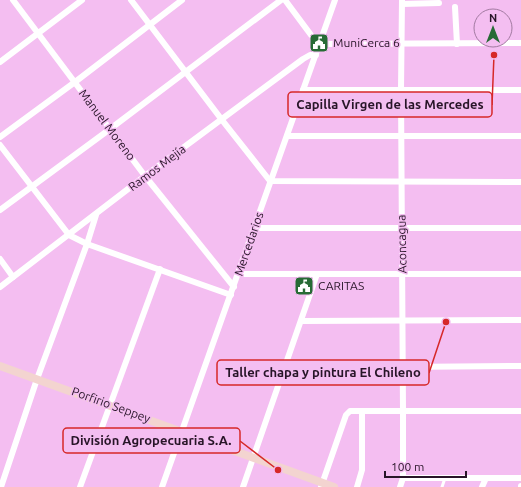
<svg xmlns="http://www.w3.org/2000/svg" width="521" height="487" font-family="Ubuntu,sans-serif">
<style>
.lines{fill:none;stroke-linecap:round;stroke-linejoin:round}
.lane{stroke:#fff;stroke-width:3}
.street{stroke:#fff;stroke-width:6}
.secondary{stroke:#f3d4d0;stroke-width:8}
.labels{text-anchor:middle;stroke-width:3;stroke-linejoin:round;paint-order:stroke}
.poi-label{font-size:12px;fill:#281528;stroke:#f4bef1;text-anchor:start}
.street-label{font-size:12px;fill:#281528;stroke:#f4bef1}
.leader{fill:none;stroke:#d62828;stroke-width:1.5}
.callout-dot{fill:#d62828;stroke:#f4bef1;stroke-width:1.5}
.callout{fill:#f4bef1;stroke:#d62828;stroke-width:1.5}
.callout-label{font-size:13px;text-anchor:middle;font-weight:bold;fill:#281528}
</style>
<rect width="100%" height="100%" fill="#f4bef1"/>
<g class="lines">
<path class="lane" d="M442,487L445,478"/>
<g class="street">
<path d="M13,0L145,176L234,287"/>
<path d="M131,0L222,120L270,181L521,182"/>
<path d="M285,0L314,39L320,44L521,43"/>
<path d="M402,4L439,3"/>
<path d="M455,7L457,44"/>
<path d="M0,62L82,0"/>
<path d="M303,90H521"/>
<path d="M287,136H521"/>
<path d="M0,137L75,82L182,0"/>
<path d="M0,145L69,235L87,244L231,295"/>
<path d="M0,210L110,129L281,0"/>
<path d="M255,228H521"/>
<path d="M0,259L13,277"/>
<path d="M238,274H521"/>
<path d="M0,287L145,176L303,59L310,55H316"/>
<path d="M302,321L521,320"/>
<path d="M286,364L403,367L521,366"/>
<path d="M403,478H521"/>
<path d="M1,487L37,379L87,244L96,215"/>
<path d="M80,487L160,269"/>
<path d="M162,487L335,0"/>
<path d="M243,487L317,274"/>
<path d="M321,487L346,415L350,411H521"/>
<path d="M357,487L362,470V411"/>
<path d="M400,487L403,478V411L401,90L402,0"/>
<path d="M482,487L486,478"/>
<path d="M521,487V486"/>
</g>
<path class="secondary" d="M0,366L334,487"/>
</g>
<defs>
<symbol id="civic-square" viewBox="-11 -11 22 22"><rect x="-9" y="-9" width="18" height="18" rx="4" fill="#276b36" stroke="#f4bef1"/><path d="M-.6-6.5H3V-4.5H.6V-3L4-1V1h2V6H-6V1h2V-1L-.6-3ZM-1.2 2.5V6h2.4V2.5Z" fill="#fff"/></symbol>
</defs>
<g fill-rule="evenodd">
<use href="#civic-square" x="308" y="32" width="22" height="22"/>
<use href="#civic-square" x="293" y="275" width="22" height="22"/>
</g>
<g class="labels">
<g class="poi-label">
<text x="333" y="47">MuniCerca 6</text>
<text x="318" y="290">CARITAS</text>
</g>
<g class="street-label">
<text transform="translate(107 125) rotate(53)" y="4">Manuel Moreno</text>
<text transform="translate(157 168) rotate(-37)" y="4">Ramos Mejía</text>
<text transform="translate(249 244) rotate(-71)" y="4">Mercedarios</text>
<text transform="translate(402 244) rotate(-91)" y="4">Aconcagua</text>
<text transform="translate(111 405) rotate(20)" y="4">Porfirio Seppey</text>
</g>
</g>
<path class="leader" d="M494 55L492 105M446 322L429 373M278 470L240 441"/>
<g class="callout-dot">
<circle cx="494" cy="55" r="4"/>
<circle cx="446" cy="322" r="4"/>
<circle cx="278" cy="470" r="4"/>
</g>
<g class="callout">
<rect x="288" y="92" width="204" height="25" rx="4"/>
<rect x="217" y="360" width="212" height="25" rx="4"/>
<rect x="63" y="428" width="177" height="25" rx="4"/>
</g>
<g class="callout-label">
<text x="390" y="109">Capilla Virgen de las Mercedes</text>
<text x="323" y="377">Taller chapa y pintura El Chileno</text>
<text x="151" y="445">División Agropecuaria S.A.</text>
</g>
<g transform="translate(493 28)"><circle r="19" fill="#f4bef1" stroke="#a27aa1"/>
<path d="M0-3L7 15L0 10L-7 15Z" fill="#276b36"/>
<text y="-6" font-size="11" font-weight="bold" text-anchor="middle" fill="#281528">N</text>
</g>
<path d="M385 471v6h81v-6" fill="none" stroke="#281528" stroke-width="2"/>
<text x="391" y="471" font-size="12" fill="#281528" stroke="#f4bef1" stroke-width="3" paint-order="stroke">100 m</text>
</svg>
